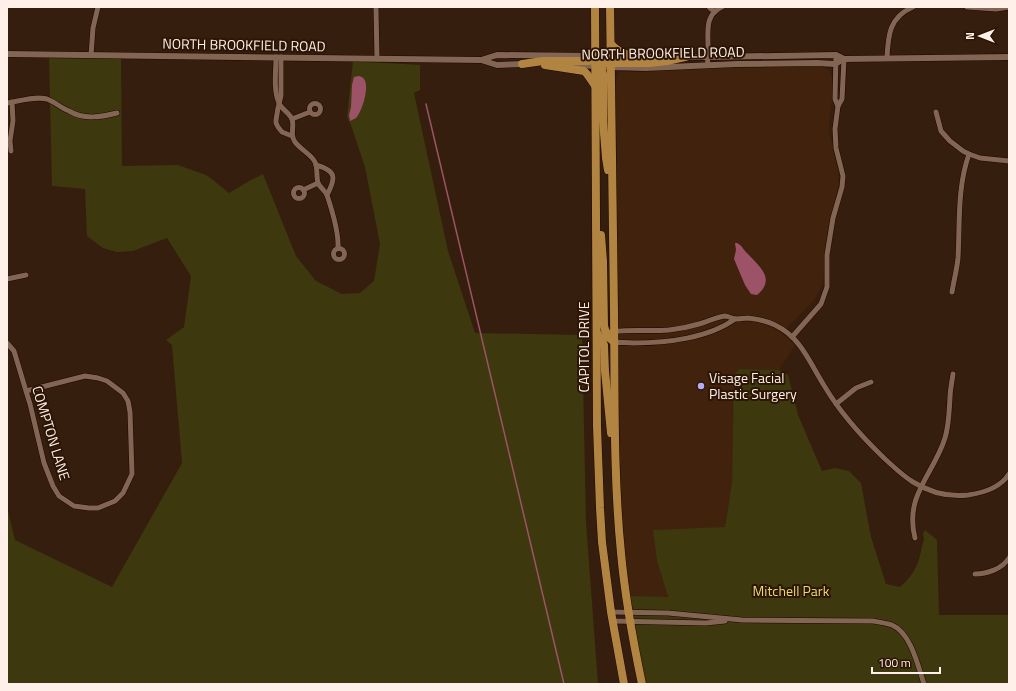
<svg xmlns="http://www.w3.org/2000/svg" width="1016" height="691" font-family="'Titillium Web',sans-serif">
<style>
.built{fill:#41220d}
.green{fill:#3d380d}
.water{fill:#9d5367}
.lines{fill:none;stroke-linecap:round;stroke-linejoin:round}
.stream{stroke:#9d5367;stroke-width:1.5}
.minor-casing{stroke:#1d0700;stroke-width:6}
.tertiary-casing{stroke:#1d0700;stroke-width:7}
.primary-casing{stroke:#1d0700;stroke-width:9}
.minor{stroke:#826553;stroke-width:5}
.tertiary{stroke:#826553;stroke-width:6}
.primary{stroke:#b18441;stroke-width:8}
.poi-dot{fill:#b5acf8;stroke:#2c1505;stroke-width:1.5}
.labels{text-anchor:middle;stroke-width:4;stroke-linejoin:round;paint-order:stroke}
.street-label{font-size:14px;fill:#fff1e9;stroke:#2c1505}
.poi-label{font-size:14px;fill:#fff1e9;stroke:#2c1505;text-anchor:start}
.park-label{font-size:14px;fill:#e8dc70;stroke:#2c1505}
</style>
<rect width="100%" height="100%" fill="#361e0e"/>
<path class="built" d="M732,67H821L829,70L831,74L832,78L833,90L829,123V130L838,170L839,184L831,216L827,235L825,251L823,283L815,299L782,333L795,345L779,370L739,369L732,482L725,527L657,561L668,598L630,596L624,544L618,442L616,80L618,75L620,72H626Z"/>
<g class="green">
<path d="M49,57L121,58L122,166L178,165L206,175L213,180L229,193L251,180L263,174L296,256L316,281L342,294L360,293L374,281L380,244L365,167L351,125L347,117L353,61L420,65V90L414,93L448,251L475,333L582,335L586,522L598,684H7V507L15,540L112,587L182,463L172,345L166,340L184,327L191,276L167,238L133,251L117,252L103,248L87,236L85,189L52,186Z"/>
<path d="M739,369L779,370L788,375L798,415L822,471L835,468L849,471L861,483L871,537L886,584L900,587C914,575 919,564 922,546C923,542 925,539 923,534L925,530L937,540L939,615H1009V684H646L637,639L630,596L668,597L657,561L653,530L725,527L732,482L734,376Z"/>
</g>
<g class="water">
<path d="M359,76C361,77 363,77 364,79C370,86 362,112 356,118C354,119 352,120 350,121L349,115L351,107L352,85L354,77Z"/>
<path d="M735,243H737C742,245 744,251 748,254C760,267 776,279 757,295L751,294L745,285L734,259L736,250Z"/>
</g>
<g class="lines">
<path class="stream" d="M426,104L564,684"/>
<defs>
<g id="minor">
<path d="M376,7L377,59"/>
<path d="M709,7L715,12"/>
<path d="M967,7L996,9L1009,7"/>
<path d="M91,55L93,28L98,7"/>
<path d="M836,55L835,99L838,106"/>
<path d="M276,57C276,71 273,90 279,103C281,109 289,112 292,119C295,128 289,134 295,142C301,150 311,154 315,162C318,168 316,176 318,183C320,188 325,190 327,195C332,210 339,232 338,248"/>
<path d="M281,57V96L278,108L276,120V123L278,127L282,132L292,136"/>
<path d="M887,58C888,36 889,17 913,7"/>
<path d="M708,65C707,59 708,52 708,46C708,31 705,14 722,7"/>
<path d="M7,103C20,101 34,96 47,99C55,102 61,108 69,111C84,120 101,117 117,113"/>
<circle cx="315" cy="109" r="5.5"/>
<path d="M936,112L941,131L950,141L963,151L969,154L980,158L1009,161"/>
<path d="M292,119L310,112"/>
<path d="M11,151L10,141L13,121L12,102"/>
<path d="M316,165C337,171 336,178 327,195"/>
<circle cx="299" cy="193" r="5.5"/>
<path d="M303,190L318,183"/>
<circle cx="339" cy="254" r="5.5"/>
<path d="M7,279L26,275"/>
<path d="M952,292C954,280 957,269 958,258C960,224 957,188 969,154"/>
<path d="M597,334C620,328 645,332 669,330C679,329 689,327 699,324C707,322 716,317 725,316C729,316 732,319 736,319C740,319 744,318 748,318C757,319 767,321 775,325C802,338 810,364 825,387C841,414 862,437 885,459C894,467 903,476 913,482C929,492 949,497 968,495C983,493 1000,488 1009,474"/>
<path d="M792,337L821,304L827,287V255L833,218L842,187L843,176L836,148L835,129L838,106L842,99L844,59"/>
<path d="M613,342C620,343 627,342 634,343C667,343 709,338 735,319"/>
<path d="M7,343L14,351L26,391L30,404L44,463L53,486L59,496L74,506L89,508H98L115,501L123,493L132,474L130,412L128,401L123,393L107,381L98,378L85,376L26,391"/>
<path d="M836,404L856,388L871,382"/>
<path d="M915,538C904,495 934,474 945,438C949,425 949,412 950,398C950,390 952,382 953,374"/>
<path d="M975,574C987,574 1002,569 1009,558"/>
<path d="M611,612L668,613L742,620L873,621C879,622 886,623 892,625C911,633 918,666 924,684"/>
<path d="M612,621L706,623L725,621"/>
</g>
<g id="tertiary">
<path d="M7,54L481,60L497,65L525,64"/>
<path d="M481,60L497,55L596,56L619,58L640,57H707L836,55L844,59"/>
<path d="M568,65L599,66"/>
<path d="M608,67L646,68L737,64L817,63L835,64L844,59L1009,57"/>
</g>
<g id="primary">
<path d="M595,7L597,426L600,508L602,542L611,612L624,684"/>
<path d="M610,7C612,108 613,209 614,311C615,391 613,472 621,553C625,597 633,641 642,684"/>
<path d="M611,44C622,55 626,54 640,57"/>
<path d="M596,56L600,60L603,74V121L606,158L608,170"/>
<path d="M606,63H650L667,61L685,57"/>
<path d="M522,64L543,61H587L599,60"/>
<path d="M545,65L584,71L587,74L596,87"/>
<path d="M601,235L603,261L604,326L607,336L614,342"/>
<path d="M597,334L602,340L604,345L605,371L611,433"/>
</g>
</defs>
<use href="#minor" class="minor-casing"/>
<use href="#tertiary" class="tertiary-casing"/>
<use href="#primary" class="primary-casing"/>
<use href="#minor" class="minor"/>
<use href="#tertiary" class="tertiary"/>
<use href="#primary" class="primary"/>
</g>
<circle class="poi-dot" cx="701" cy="386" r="4"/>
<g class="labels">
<g class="street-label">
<text transform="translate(244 45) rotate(1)" y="5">NORTH BROOKFIELD ROAD</text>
<text transform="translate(663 53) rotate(-1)" y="5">NORTH BROOKFIELD ROAD</text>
<text transform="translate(584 347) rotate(-90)" y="5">CAPITOL DRIVE</text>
<text transform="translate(51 433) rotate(73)" y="5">COMPTON LANE</text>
</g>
<g class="poi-label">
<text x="709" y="383">Visage Facial<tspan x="709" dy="16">Plastic Surgery</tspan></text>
</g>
<g class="park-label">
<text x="791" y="596">Mitchell Park</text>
</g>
</g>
<rect width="1016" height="691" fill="none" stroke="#fff1e9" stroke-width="16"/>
<g transform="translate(980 36) rotate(270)" stroke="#2c1505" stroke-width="3" paint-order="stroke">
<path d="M0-3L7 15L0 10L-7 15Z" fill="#fff1e9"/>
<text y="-6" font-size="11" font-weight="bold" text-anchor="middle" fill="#fff1e9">N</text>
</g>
<path d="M872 667v6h68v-6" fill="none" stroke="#fff1e9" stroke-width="2"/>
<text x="878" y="667" font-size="12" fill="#fff1e9" stroke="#2c1505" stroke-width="3" paint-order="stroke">100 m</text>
</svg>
